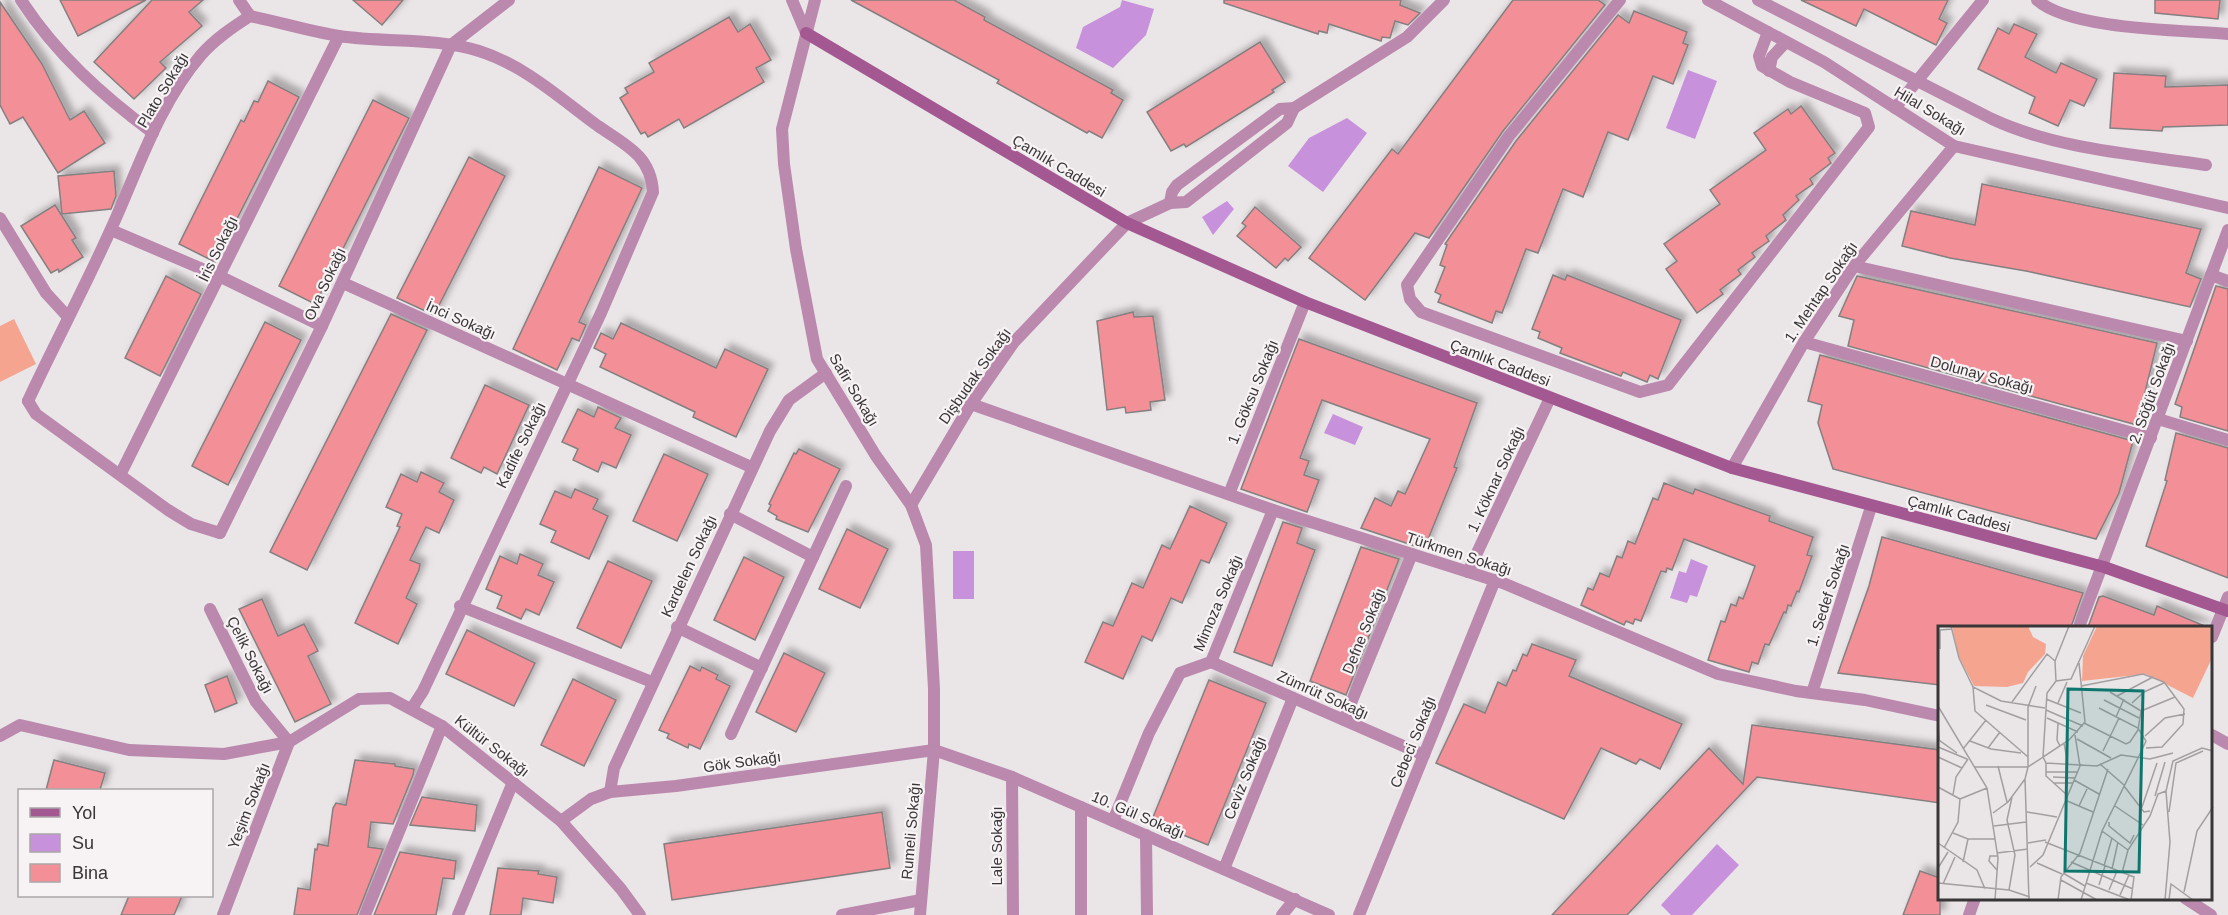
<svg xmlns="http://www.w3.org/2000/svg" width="2228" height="915" font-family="Arial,sans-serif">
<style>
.green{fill:#f5a58f}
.water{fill:#c891dc}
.building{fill:#f39097;stroke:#847f80;stroke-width:1.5;filter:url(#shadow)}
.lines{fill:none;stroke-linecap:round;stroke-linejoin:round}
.service{stroke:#bb88ae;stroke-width:12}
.minor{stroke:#bb88ae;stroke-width:12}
.secondary{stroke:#a35892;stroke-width:12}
.labels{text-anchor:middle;stroke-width:4.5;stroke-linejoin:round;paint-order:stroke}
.street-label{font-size:15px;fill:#383637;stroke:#f7f2f4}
.inset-road{fill:none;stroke:#a39fa1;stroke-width:1.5}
.view{fill:#0f766e;fill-opacity:0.15;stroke:#0f766e;stroke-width:3}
.inset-edge{fill:none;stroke:#383637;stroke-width:3}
</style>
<defs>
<filter id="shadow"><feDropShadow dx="5.5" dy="-5.5" stdDeviation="3" flood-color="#0004"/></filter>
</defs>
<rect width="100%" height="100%" fill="#eae5e7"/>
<path class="green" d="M14,319L36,364L0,382V326Z"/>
<g class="water">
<path d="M1122,0L1154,9L1146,35L1113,68L1076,48L1083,27L1120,7Z"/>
<path d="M1688,70L1717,81L1695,139L1666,128Z"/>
<path d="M1347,118L1367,133L1323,192L1288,166L1309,138Z"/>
<path d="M1227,201L1234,209L1213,235L1202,217Z"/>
<path d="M1333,414L1363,427L1355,445L1324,433Z"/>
<rect x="953" y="551" width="21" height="48"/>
<path d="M1691,559L1708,566L1697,597L1690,595L1687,603L1670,598L1679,571L1686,573Z"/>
<path d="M1717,844L1739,865L1692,915H1671L1661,905Z"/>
</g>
<g class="building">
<path d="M60,0H146L78,36Z"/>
<path d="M152,0H203L189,12L202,26L160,62L166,68L134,99L94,62Z"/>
<path d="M353,0H403L382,25Z"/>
<path d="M851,0H954L985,17L984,20L1113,90L1111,93L1123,100L1102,138L1089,131L1087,133L997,83L999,80Z"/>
<path d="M1224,0H1401L1400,5L1420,13L1408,25L1395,21L1390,38L1382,37L1381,41L1329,24L1327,33L1319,31L1318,34L1224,3Z"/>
<path d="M1513,0H1598L1605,5L1503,131L1429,238L1415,233L1365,300L1309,258L1392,149L1398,154Z"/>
<path d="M1801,0H1948L1939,19L1947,23L1936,45L1864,9L1856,26Z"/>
<path d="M2155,0H2220L2218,19L2155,13Z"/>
<path d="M0,2L42,64L70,120L84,111L105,143L58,173L23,117L10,124L0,105Z"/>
<path d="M1634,11L1687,32L1683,43L1688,45L1673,84L1653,76L1628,140L1608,132L1583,197L1563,189L1538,253L1526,249L1502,313L1496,311L1492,323L1438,302L1441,295L1435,292L1445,267L1440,265L1447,245L1445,244L1516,141L1618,15L1629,23Z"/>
<path d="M729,17L738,32L750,24L771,60L756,68L764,82L684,128L679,119L648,137L645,132L641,134L620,98L628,93L625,88L654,72L649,63Z"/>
<path d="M2014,24L2037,34L2025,57L2056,73L2061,63L2097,79L2084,106L2070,100L2058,126L2029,113L2035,97L1978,69L1998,28L2009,34Z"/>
<path d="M1260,42L1285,82L1272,90L1274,92L1186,147L1184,144L1171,151L1147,112Z"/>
<path d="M2114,73L2166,76L2165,87L2228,85V125L2163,127L2162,131L2110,128Z"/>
<path d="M268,81L299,97L215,262L179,244L241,120L244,122L254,101L258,102Z"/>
<path d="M373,100L409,118L315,304L279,286Z"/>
<path d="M1801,106L1835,153L1828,158L1831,163L1810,179L1813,184L1796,196L1799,200L1783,215L1786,220L1766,236L1769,241L1752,253L1755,257L1738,270L1741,274L1720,290L1723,294L1697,313L1666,269L1677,261L1664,244L1720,204L1710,190L1766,150L1754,133L1788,109L1791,114Z"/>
<path d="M469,157L505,176L434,315L397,298Z"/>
<path d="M599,167L642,188L579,322L586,325L579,341L572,338L557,370L513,349Z"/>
<path d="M114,171L116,196L111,209L62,214L58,176Z"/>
<path d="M1982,184L2201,229L2186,273L2201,279L2190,307L2026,271L1950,258L1902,246L1911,211L1975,225Z"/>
<path d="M55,205L76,238L72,240L83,257L59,272L58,269L51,273L21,226Z"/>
<path d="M1255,207L1301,247L1288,261L1285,258L1276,268L1237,236L1246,226L1242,223Z"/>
<path d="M1553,275L1565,280L1567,275L1681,320L1658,379L1650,375L1647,382L1623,372L1621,376L1560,353L1562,348L1538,338L1540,332L1532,329Z"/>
<path d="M166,276L201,294L160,376L125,358Z"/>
<path d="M1857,276L2157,343L2137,425L1848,346L1854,320L1839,316Z"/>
<path d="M2216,286L2228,289V431L2180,417L2182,407L2175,404Z"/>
<path d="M1133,312L1134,317L1153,316L1165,400L1150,402L1151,410L1126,413L1125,407L1107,410L1097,321Z"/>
<path d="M391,314L427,330L307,570L270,552Z"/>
<path d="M265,322L301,340L228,485L192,466Z"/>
<path d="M621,323L716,368L725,349L768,369L736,437L693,417L695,412L600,367L606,354L594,348L601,333L613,339Z"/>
<path d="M1299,339L1477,403L1454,467L1457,468L1424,549L1361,528L1375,498L1391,506L1398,491L1405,494L1430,439L1322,400L1300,458L1309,461L1304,475L1319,480L1307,512L1241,489Z"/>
<path d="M1820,355L2133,441L2119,493L2096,539L1833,469L1818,423L1822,405L1808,401Z"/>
<path d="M485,385L529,405L497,474L484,467L481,473L451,458Z"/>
<path d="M598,407L621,418L615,428L631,435L616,468L602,462L598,472L573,460L578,449L562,442L578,409L594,417Z"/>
<path d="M2176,433L2228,448V578L2146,546L2167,481L2165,480Z"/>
<path d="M799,449L840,469L808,532L776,519L777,516L768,511L771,505L769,504L794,453L796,454Z"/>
<path d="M664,454L708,474L677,541L633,521Z"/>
<path d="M421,472L444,483L439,492L454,500L439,533L426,527L410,560L420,564L419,570L406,598L417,604L398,644L355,623L400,527L397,526L402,514L386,507L401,474L417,482Z"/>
<path d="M1664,483L1693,494L1695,489L1733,503L1770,516L1769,521L1813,537L1807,555L1812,556L1799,592L1797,591L1791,606L1788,605L1786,613L1784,612L1769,645L1765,644L1758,664L1752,662L1749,672L1708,660L1721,621L1725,622L1731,604L1736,606L1739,597L1743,599L1755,566L1684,539L1672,570L1667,568L1666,572L1661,571L1641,621L1635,619L1633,624L1626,621L1624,625L1581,605L1588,588L1593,590L1600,573L1609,577L1617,556L1622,558L1628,541L1635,544L1653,498L1658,500Z"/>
<path d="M575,489L598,499L593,509L608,516L589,559L551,542L556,531L540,524L555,491L571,498Z"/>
<path d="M1190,506L1227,523L1209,563L1201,560L1182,603L1171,598L1152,641L1142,636L1123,679L1085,662L1103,622L1113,626L1132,583L1143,588L1162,545L1170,549Z"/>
<path d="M1283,522L1302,528L1297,543L1315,550L1272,666L1234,652Z"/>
<path d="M847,529L888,549L860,608L819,589Z"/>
<path d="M1882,537L2083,593L2071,627H1940V685L1838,673L1869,586Z"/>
<path d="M1361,547L1399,559L1346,695L1310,681Z"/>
<path d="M520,554L543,564L538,575L554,582L539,615L526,609L521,619L497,608L502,596L486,589L500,556L517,564Z"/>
<path d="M744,557L784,577L755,640L714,620Z"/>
<path d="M608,561L652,581L621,648L577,628Z"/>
<path d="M2103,596L2154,615L2157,606L2207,627H2088L2099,597Z"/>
<path d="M262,599L278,636L304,624L318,651L308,656L331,704L295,722L239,609Z"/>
<path d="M467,630L535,663L514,706L446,674Z"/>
<path d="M1532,644L1576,660L1569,676L1682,724L1660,769L1640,759L1636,764L1601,748L1564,819L1436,763L1464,704L1485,713L1498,682L1506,686L1513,670L1516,671L1523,654L1527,656Z"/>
<path d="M784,653L825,673L796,732L756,712Z"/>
<path d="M690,666L700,671L702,667L718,675L716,679L730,686L700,749L689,744L688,748L667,738L669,734L659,730Z"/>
<path d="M227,676L237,703L215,712L205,685Z"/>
<path d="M573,679L616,700L584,766L541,745Z"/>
<path d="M1209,680L1266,703L1208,845L1151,822Z"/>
<path d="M1752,725L1940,750V803L1757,777L1627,915H1552L1709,748L1743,784Z"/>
<path d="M54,760L105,773L100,790H46Z"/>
<path d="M355,760L395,764V766L414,769L413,775L393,824L371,822L368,847L383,849L357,915H294L298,888L310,890L315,849L317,850L318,844L328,846L333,808L336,803L346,805Z"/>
<path d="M422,797L477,805L475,831L410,825Z"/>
<path d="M882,812L890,868L672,900L664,844Z"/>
<path d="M400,852L456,861L454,879L443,878L436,915H374Z"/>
<path d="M498,868L539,871L538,874L557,877L553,903L523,898L521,915H490Z"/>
<path d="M1920,871L1940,878V915H1903Z"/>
<path d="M129,896H182L174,915H121Z"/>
</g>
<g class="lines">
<g class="service">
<path d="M1758,0L1992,119C2059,150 2134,154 2206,165"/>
<path d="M2037,0C2071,30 2180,30 2228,34"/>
<path d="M1895,108L1983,0"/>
<path d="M28,401L36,414L168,510L191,524L220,533"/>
<path d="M730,514L813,557"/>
<path d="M210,609L256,702L289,742"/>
<path d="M677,627L762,668"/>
<path d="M731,734L846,486"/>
</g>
<g class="minor">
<path d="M21,0C56,54 102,95 153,133"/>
<path d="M239,0L250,16"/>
<path d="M792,0L806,33"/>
<path d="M815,0L782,129L784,164L796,249L817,359L876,456L911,505L926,545L934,689V750L920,915"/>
<path d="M1620,0L1509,136L1407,285L1410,299L1421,312L1640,392L1668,385L1869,127L1865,113L1790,82L1762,66L1759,56L1768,32"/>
<path d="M1708,0L1824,62L1954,146L2228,208"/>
<path d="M1769,71L1772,57L1786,42"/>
<path d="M1170,203L1172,192L1177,185L1280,109L1294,108L1407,37L1444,0"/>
<path d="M0,218L46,293L68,317"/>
<path d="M111,230L221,277L322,326"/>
<path d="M1854,266L2187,341"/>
<path d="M2211,275L2228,281"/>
<path d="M343,283L751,467"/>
<path d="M1804,342L2151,438"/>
<path d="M28,401C55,343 85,287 111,229C138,170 158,105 201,55C215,39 233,27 250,16C279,22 309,31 339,36C385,43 435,37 479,51C524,65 561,99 598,126C626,145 651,156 653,192L601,313L423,691L412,708"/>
<path d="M971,404L1273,510L1503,583L1718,674L1796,691L1865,700L1940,716"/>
<path d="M2158,419L2228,440"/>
<path d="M1732,468L1804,342L1854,266L1954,146"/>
<path d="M121,473L339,36"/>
<path d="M1229,494L1305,302"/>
<path d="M911,505L971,404L1014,342L1127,223L1170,203L1186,202L1287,123L1294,108"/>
<path d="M220,533L322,326L451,45L509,0"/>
<path d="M1468,572L1550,398"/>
<path d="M460,606L652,682"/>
<path d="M2079,627L2228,230"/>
<path d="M2212,637L2228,597"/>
<path d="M1211,662L1424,755"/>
<path d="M1812,693L1871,507"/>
<path d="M1344,720L1412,554"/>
<path d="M2212,735L2228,744"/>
<path d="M0,736L20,725L129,750L224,754L289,742L359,699L390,698L442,726L561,821L621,889L640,915"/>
<path d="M1012,777L1013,915"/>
<path d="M610,792L614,768L770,431L789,400L826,373"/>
<path d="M561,821L591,799L610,792L676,786L934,750L1012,777L1329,915"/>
<path d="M1113,821L1149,733L1180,673L1211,662L1273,510"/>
<path d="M1146,835L1147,915"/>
<path d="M1224,869L1293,698"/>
<path d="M2185,898L2211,915"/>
<path d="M223,915L289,742"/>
<path d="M365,915L442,726"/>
<path d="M458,915L513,782"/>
<path d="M842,915L921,900"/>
<path d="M1081,915V807"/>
<path d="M1282,915L1295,899"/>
<path d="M1359,915L1495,580"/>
<path d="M1969,915L1975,898"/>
</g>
<path class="secondary" d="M806,33L1127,223L1305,302L1732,468L2104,567L2228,611"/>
</g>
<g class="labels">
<g class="street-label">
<text transform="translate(163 90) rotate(-59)" y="5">Plato Sokağı</text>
<text transform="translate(1930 111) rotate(31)" y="5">Hilal Sokağı</text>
<text transform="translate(1059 166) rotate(31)" y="5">Çamlık Caddesi</text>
<text transform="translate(218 249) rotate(-64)" y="5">İris Sokağı</text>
<text transform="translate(325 284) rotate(-65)" y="5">Ova Sokağı</text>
<text transform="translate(1821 292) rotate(-56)" y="5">1. Mehtap Sokağı</text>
<text transform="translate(461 320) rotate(24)" y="5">İnci Sokağı</text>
<text transform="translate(1500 363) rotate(21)" y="5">Çamlık Caddesi</text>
<text transform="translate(1982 375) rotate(15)" y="5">Dolunay Sokağı</text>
<text transform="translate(975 376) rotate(-55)" y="5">Dişbudak Sokağı</text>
<text transform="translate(854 390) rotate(59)" y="5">Safir Sokağı</text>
<text transform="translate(1253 392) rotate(-68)" y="5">1. Göksu Sokağı</text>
<text transform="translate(2152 393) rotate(-70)" y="5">2. Söğüt Sokağı</text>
<text transform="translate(521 445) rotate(-64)" y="5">Kadife Sokağı</text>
<text transform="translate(1496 479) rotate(-65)" y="5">1. Köknar Sokağı</text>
<text transform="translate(1959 514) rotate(15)" y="5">Çamlık Caddesi</text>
<text transform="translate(1459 554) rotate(18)" y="5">Türkmen Sokağı</text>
<text transform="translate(689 566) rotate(-65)" y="5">Kardelen Sokağı</text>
<text transform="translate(1828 595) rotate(-72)" y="5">1. Sedef Sokağı</text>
<text transform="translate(1218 603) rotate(-67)" y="5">Mimoza Sokağı</text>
<text transform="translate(1364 631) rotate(-68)" y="5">Defne Sokağı</text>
<text transform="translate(250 655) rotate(63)" y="5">Çelik Sokağı</text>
<text transform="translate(1323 695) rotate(24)" y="5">Zümrüt Sokağı</text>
<text transform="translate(1413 742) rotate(-68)" y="5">Cebeci Sokağı</text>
<text transform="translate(492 746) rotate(38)" y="5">Kültür Sokağı</text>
<text transform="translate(742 762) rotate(-8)" y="5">Gök Sokağı</text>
<text transform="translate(1245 778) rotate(-68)" y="5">Ceviz Sokağı</text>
<text transform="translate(249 806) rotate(-69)" y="5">Yeşim Sokağı</text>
<text transform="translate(1138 815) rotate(23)" y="5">10. Gül Sokağı</text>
<text transform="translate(911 831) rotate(-85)" y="5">Rumeli Sokağı</text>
<text transform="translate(997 846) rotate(-90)" y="5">Lale Sokağı</text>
</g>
</g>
<g transform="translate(1938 626)">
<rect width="274" height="274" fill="#eae5e7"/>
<path d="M14,0H90L95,11L108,18L107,28L90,46L85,57L69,61L36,60L21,31ZM159,0H274V32L255,72L208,48L144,55L145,30Z" fill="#f5a58f"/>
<path class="inset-road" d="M13,0L21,32L35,61L63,75L107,82M2,23V4L14,3M117,35L131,0M141,37L147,96L131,114L105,131L108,137L159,140L183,129L212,133L235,127M143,60L205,48L226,56M35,61L37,85L90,131M179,70L215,51M108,73L143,87M166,74L201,92M74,76L109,28L117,35L118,55M120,77L129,56M194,77L206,66L226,57M48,79L88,94M0,80L49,162L60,232L57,274M161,82L200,102L208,115L201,130M108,84L145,100M203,85L237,71M178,91L186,73M109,92L140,106M0,93L1,114L19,127M120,97L119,114L122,120M146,97L188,118L192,116L200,104L203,85L172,66M207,110L227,92L247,88M139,113L173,132M32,115L53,123L83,127M126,117L130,139M0,121L29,133M50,122L62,106M208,122L224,121L245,98L246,83L226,56M25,123L48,94M165,125L181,92M0,131L24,142M108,137V150L129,169M162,138L186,159M60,140L69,176M37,141H90V81L98,60M108,146H140M115,151L137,152M136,154L161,168M115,157H135M186,160L206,186L212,185M0,161L22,173M15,169L18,151L30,133M217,170L227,136M22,173L49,162M127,174L155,186M141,180L149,163M177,180L205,199M203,184L219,137M89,186L119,191M231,186L238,137L265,125M55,187L70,176L87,153M171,196V200L192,217L196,209M56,200L88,196M164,205L190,224M15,207L30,213H57M107,216L196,251L193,274M0,217L39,244L47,263M90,217L108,214M6,222L20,196L22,173M59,227L90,223M25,236L30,213M133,236L195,263M99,237L124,248M166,240L174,212M92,241L105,229L142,140L137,109M0,242L10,226M174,243L180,216M59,244L51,235L52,230H60M125,247L147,260M184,247L190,224L212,190L220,168L228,165M123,254L159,274M0,257L71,264L92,271M148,257L192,274M5,258L17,231M161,259L167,240M71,264L77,229L69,194L74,171M171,264L179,245M246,266L259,205L275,181M182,269L191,249M91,274L87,153L90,141L105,131L109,67L118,55L133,53L157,0M120,274L123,251L142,227L170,143M143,274L164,205L201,130M227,274L232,216L228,165L235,135L264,122L275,125M231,274L233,258L255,274"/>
<path class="view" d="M130,63L205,65L201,246L127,245Z"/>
<rect width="274" height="274" class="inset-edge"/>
</g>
<rect x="18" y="789" width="195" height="108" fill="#f7f2f4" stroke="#aba7a8" stroke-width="1.5"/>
<rect x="30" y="808" width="30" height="9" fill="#a35892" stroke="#aba7a8" stroke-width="1.5"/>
<text x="72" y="819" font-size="18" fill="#383637">Yol</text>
<rect x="30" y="834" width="30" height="18" fill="#c891dc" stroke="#aba7a8" stroke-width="1.5"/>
<text x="72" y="849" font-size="18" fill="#383637">Su</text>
<rect x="30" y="864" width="30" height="18" fill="#f39097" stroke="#aba7a8" stroke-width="1.5"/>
<text x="72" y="879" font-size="18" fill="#383637">Bina</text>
</svg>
